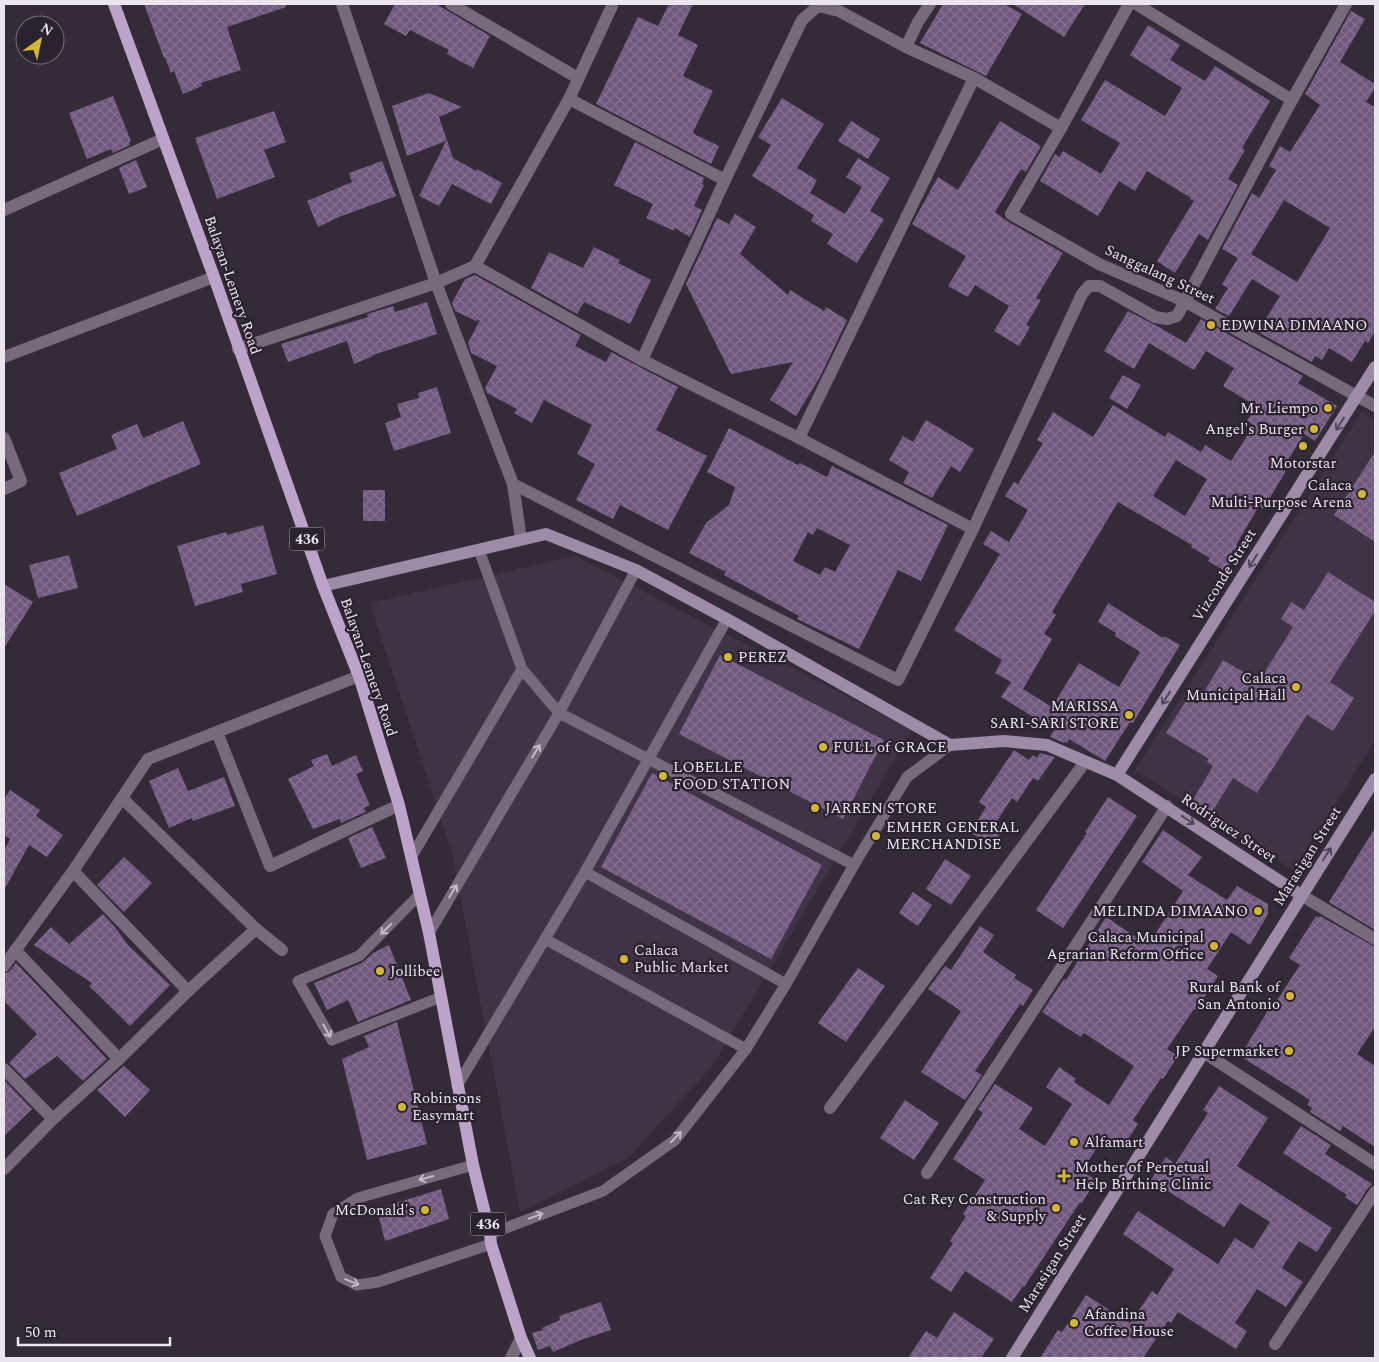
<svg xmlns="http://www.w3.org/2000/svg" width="1379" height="1362" font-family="Spectral,serif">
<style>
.built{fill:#3f3346}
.building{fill:url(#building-cross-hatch);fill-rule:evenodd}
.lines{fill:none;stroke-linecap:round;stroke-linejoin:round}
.lane{stroke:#766a7c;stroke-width:11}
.street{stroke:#766a7c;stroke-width:12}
.secondary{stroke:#9d8ba7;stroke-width:12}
.primary{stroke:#bca4c8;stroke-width:12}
.oneway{stroke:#524759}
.oneway2{stroke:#c2bac6}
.poi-dot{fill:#d2b736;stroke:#2a222f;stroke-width:2}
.labels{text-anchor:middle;stroke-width:4.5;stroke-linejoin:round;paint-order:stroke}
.shield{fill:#2a222f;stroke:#b1aab5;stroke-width:1}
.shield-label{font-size:14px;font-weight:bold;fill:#ebe5ee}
.street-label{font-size:15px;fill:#ebe5ee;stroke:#2a222f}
.poi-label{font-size:15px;fill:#ebe5ee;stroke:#2a222f;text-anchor:start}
</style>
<defs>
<pattern id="building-cross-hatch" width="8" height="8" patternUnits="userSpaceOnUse" patternTransform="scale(1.25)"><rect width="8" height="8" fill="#71587e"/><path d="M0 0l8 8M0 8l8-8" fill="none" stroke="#857091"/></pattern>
</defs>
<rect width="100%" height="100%" fill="#342b39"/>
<g class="built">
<path d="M1362,411L1375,420V741L1293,870L1135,770Z"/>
<path d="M575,556L912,730L713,1065L629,1157L520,1212L452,853L370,603Z"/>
</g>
<g class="building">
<path d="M144,4H286V7L227,27L241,70L201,83L202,86L183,94L174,71L171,73L165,57L164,58Z"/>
<path d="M395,4H436L490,36L473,68L447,54L449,50L410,30L406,36L384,24Z"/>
<path d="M669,4H693L678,35L698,45L683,76L713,91L693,132L694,134L719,146L711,164L596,104L638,17L658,26Z"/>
<path d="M943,4H1004L1022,14L986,76L920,43Z"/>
<path d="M1013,4H1085L1064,37Z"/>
<path d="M1351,11L1365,19L1340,62L1375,84V88L1366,102L1375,107V331L1368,343L1365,341L1352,362L1329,348L1322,360L1315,356L1312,362L1258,332L1280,296L1252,279L1229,316L1215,309L1228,288L1222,284L1238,258L1222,249L1252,193L1259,198L1276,170L1269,166L1280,146L1290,152L1320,105L1305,94ZM1284,200L1330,228L1297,282L1251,254Z"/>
<path d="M1148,25L1180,45L1170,60L1205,81L1215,66L1270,101L1242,148L1245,150L1228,179L1238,185L1208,240L1199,234L1175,273L1157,261L1194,201L1190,199L1191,198L1147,171L1135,191L1119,181L1098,216L1040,181L1055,154L1059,157L1063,151L1101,174L1120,143L1081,120L1105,80L1165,116L1182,88L1130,55Z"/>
<path d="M429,93L462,107L439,117L453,158L476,171L477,169L502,183L491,204L452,184L439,206L419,196L446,141L407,156L392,106Z"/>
<path d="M113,96L131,141L129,142L130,145L113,153L111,149L87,159L69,113Z"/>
<path d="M782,98L824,124L797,168L817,180L810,193L845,214L862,187L846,177L858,158L890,178L870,211L884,219L857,263L827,244L833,234L811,221L814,215L752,176L771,145L758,137Z"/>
<path d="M274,111L286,142L264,150L275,177L217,199L195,138Z"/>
<path d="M851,121L880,139L868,159L838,141Z"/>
<path d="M1000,121L1041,146L1026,172L1021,169L995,212L1007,221L1063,253L1036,298L1041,300L1026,325L1030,327L1019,346L994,331L1009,306L975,285L968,297L948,286L966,256L912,224L938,177L958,190Z"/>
<path d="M635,142L704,178L702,184L704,185L694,206L702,210L690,237L675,228L674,231L646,218L653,204L614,185Z"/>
<path d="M136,160L147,187L129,194L119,168Z"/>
<path d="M382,161L396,196L339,217L318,227L307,201L352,182L349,173Z"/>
<path d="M735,214L756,227L740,254L788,295L790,290L824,311L826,307L847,320L820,377L796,416L770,400L793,362L731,374L686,284L717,218L729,224Z"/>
<path d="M594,247L620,260L618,263L651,280L630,324L584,302L577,314L531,288L549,252L583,268Z"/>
<path d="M475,275L581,335L575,346L606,362L611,352L678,387L656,430L707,456L668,530L620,505L613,519L576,500L595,464L577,454L592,425L544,400L532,423L514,413L517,409L487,393L485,388L497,366L471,353L468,343L480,320L476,321L455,311L452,303L465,279Z"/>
<path d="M427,302L437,334L373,355V356L354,364L347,341L288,362L281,344L368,317L367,314L393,306L395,312Z"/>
<path d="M1128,311L1157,326L1186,343L1201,319L1303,376L1298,383L1337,406L1315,441L1304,434L1282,470L1286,471L1263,509L1259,506L1236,545L1240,547L1225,571L1208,561L1210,558L1191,547L1192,545L1118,502L1052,612L1056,615L1044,634L1052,639L1023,689L1052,707L1079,663L1119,687L1140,652L1115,636L1116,633L1098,622L1108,603L1163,638L1164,636L1180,645L1133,723L1130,722L1105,761L1069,739L1067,743L1065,742L1064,743L1050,737L1054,730L1001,697L1011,682L995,673L1002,660L954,630L1000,554L983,544L991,531L1009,542L1028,510L1005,496L1014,482L1018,484L1043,443L1037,440L1053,412L1093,437L1113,405L1165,437L1168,432L1201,452L1205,445L1231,461L1254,425L1247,421L1256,406L1223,386L1234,368L1206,351L1194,370L1149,343L1134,369L1104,351ZM1176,460L1207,479L1185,516L1153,496Z"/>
<path d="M1123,375L1141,385L1127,409L1109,398Z"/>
<path d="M437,387L451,433L394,451L385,423L401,417L397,404L419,398L418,393Z"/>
<path d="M926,420L974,449L960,472L951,466L932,498L903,483L909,472L889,460L903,436L913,442Z"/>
<path d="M183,421L201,464L77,516L59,473L117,449L111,435L137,424L143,438Z"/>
<path d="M729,428L798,465L800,463L827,477L832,466L948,525L921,581L898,570L859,649L797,619L799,616L724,575L726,572L689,553L706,523L729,505L735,487L707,472ZM817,528L850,545L835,572L825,567L820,575L793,561L808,532L813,535Z"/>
<path d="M1375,452V542L1334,515Z"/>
<rect x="363" y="490" width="22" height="31"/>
<path d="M263,525L277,574L241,584L243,592L195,606L177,546L226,532L227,535Z"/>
<path d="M69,555L78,588L38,598L29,565Z"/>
<path d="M1328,572L1375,602V611L1330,682L1354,698L1333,731L1307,715L1257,793L1233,778L1209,817L1190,805L1213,766L1207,762L1209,759L1166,733L1187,699L1197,704L1223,660L1259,681L1293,627L1281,619L1291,602L1304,610Z"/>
<path d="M4,584L33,602L4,648Z"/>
<path d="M720,655L884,740L843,819L679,734Z"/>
<path d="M1014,750L1029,760L1033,755L1037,758L1040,753L1055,757L1038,781L1033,778L1017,802L1012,798L995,824L1003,829L992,846L970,832L986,807L979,802Z"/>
<path d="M327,754L332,766L356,755L363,771L356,774L370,805L364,808L366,812L341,823L340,819L313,829L288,779L314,766L311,760Z"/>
<path d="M178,768L188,791L224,777L235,806L193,821L192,818L169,828L149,781Z"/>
<path d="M652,773L822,865L771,959L601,867Z"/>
<path d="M10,790L40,810L36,816L63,835L47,857L29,845L4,890V851L10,839L4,835V799Z"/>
<path d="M1108,797L1137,816L1063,928L1036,910L1087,833L1085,832Z"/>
<path d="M372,827L386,858L361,868L348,838Z"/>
<path d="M1375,828V930L1329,902Z"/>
<path d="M1163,830L1202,857L1188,875L1227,900L1237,886L1268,904V914L1250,945L1231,932L1207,969L1218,976L1196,1010L1194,1009L1167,1049L1178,1056L1163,1079L1161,1078L1133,1120L1138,1124L1121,1150L1103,1138L1082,1171L1096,1180L1082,1203L1080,1202L1024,1287L1023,1286L1012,1302L965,1271L951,1292L930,1278L953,1243L950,1241L966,1216L963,1214L985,1180L953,1159L983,1113L978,1109L995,1084L1033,1108L1019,1129L1045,1146L1072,1104L1046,1087L1059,1067L1076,1079L1074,1082L1109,1105L1134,1066L1084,1033L1081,1037L1042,1012L1064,979L1066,980L1106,917L1148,945L1183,891L1142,862Z"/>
<path d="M124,857L152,883L124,912L97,885Z"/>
<path d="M945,859L971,876L951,905L926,889Z"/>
<path d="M913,892L932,905L918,926L899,913Z"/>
<path d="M103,914L114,926L128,945L170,985L130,1026L89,986L92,983L34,945L51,927L69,944Z"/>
<path d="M1316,916L1318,918L1320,916L1375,947V1027L1357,1054L1375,1066V1147L1343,1126L1340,1131L1310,1112L1312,1108L1307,1105L1310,1100L1240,1056L1272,1004L1274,1005L1300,965L1289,958Z"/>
<path d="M980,926L994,935L983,952L1016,975L1014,978L1033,990L1023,1006L1020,1004L975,1071L982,1075L965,1100L921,1072L961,1011L928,989L945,966L951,970Z"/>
<path d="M389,945L411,1000L358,1022L348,1000L327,1010L314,983L362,963L373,953Z"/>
<path d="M16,963L107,1059L83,1081L57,1056L25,1079L9,1063L37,1034L4,1001V974L10,971Z"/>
<path d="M858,968L885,986L846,1042L818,1023Z"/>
<path d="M397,1022L427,1144L367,1160L342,1059L369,1047L364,1036Z"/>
<path d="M124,1066L150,1090L125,1117L97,1090Z"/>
<path d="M4,1080L32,1109L4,1136Z"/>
<path d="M1219,1086L1268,1118L1237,1166L1332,1228L1317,1252L1299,1241L1282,1268L1303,1282L1286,1307L1257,1289L1235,1323L1247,1331L1236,1349L1178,1312L1171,1323L1168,1321L1143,1358H1040L1058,1330L1062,1332L1086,1295L1130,1323L1152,1291L1157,1295L1174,1269L1123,1234L1138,1211L1218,1264L1235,1238L1253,1249L1270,1222L1240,1203L1224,1227L1151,1180L1166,1157L1175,1164L1208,1113L1203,1110Z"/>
<path d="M905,1100L939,1123L914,1160L880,1138Z"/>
<path d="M1301,1126L1331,1145L1325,1154L1372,1184L1368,1188L1357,1205L1345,1197L1347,1195L1283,1153Z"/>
<path d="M441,1189L449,1219L385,1241L377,1209Z"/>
<path d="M601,1302L611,1330L581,1340L553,1352L550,1346L538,1350L532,1333L543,1330L542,1328L560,1320L559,1316Z"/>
<path d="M954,1312L994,1339L981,1358H908L926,1331L937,1338Z"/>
</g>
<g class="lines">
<g class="lane">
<path d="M479,550L522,669L559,713L854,865"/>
<path d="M412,856L522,669"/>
<path d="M585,872L786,984"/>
<path d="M420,894L359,956L298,981L332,1040L441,997"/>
<path d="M429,933L559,713L636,570"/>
<path d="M545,939L746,1049"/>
<path d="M457,1086L585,872L727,619"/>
<path d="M473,1165L358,1198L333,1214L325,1236L341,1277L357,1285L378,1282L491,1244"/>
<path d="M490,1234L603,1191L675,1140L746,1049L786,984L854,865L907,777L950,745"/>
</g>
<g class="street">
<path d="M342,4L436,283L513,484L521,539"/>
<path d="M451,4L578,78"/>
<path d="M930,4L918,22L906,47L974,78L1061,128"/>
<path d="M1129,4L1061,128L1011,214L1099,264L1184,301L1375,406"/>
<path d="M1136,4L1292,100"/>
<path d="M569,99L725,180"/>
<path d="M4,210L163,139"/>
<path d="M475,266L569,99L612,6"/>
<path d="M238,349L436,283L475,266L642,360L799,438L973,529"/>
<path d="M4,357L214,277"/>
<path d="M642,360L725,180L802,20L818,6L839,11L906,47"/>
<path d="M4,438L21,481L4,489"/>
<path d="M799,438L974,78"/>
<path d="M513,484L898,680L973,529L1082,294L1089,286H1100L1155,317L1167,319L1177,316L1292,100L1346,4"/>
<path d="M217,732L270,866L399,805"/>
<path d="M122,798L256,929L282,950"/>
<path d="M73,871L188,991"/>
<path d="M1301,895L1375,939"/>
<path d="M15,950L119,1059"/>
<path d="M4,966L73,871L148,759L359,676"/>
<path d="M1203,1052L1375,1164"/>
<path d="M4,1069L53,1119"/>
<path d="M830,1108L1085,762"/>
<path d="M4,1169L53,1119L119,1059L188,991L256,929"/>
<path d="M927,1173L1167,806"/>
<path d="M1275,1344L1375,1192"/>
<path d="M511,1358L521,1338"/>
</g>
<g class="secondary">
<path d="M323,586L546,534L636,570L727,619L950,745L1004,741L1047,745L1117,775L1301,895"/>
<path d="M1117,775L1375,367"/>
<path d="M1012,1358L1375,779"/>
</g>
<path class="primary" d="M114,4L214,277L323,586L359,676L399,805L429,933L473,1165L490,1234L491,1244L521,1338L530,1358"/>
</g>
<defs><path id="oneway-shaft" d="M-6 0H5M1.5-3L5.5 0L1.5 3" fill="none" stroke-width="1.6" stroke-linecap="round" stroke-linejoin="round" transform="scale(1.25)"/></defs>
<g class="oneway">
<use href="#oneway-shaft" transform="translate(1340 424) rotate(122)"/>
<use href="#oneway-shaft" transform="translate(1253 561) rotate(122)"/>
<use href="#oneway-shaft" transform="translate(1166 698) rotate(122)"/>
<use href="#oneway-shaft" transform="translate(1188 820) rotate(34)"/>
<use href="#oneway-shaft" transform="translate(1327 854) rotate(-57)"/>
</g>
<g class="oneway2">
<use href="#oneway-shaft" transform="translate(536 751) rotate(-59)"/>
<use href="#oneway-shaft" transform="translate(453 891) rotate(-59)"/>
<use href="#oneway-shaft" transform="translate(386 929) rotate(135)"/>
<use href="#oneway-shaft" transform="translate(327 1031) rotate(60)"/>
<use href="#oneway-shaft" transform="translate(676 1137) rotate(-46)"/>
<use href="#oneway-shaft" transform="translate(426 1178) rotate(164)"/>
<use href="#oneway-shaft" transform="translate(536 1216) rotate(-21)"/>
<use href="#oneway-shaft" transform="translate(352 1282) rotate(22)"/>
</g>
<g class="poi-dot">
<circle cx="1211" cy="325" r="5"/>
<circle cx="1328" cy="408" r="5"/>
<circle cx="1314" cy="429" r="5"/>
<circle cx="1303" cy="446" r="5"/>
<circle cx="1362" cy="494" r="5"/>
<circle cx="728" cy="657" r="5"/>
<circle cx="1296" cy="687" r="5"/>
<circle cx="1129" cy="715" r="5"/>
<circle cx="823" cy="747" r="5"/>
<circle cx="663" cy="776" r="5"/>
<circle cx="815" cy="808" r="5"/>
<circle cx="876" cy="836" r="5"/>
<circle cx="1258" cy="911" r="5"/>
<circle cx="1214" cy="946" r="5"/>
<circle cx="624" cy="959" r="5"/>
<circle cx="380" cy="971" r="5"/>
<circle cx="1290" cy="996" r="5"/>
<circle cx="1289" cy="1051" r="5"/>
<circle cx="402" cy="1107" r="5"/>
<circle cx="1074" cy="1142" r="5"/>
<path d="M1061.5 1168.5h5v5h5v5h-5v5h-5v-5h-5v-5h5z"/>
<circle cx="1056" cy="1208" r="5"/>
<circle cx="425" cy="1210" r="5"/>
<circle cx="1074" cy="1323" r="5"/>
</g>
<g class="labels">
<g class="shield">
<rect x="289.5" y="527.5" width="35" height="23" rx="4"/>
<rect x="470.5" y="1212.5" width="35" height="23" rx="4"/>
</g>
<g class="shield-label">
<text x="307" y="544">436</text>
<text x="488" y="1229">436</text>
</g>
<g class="street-label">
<text transform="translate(1160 274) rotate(25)" y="5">Sanggalang Street</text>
<text transform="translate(233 285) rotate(71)" y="5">Balayan-Lemery Road</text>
<text transform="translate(1224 575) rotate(-58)" y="5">Vizconde Street</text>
<text transform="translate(369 667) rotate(71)" y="5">Balayan-Lemery Road</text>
<text transform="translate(1229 828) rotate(34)" y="5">Rodriguez Street</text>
<text transform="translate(1307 856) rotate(-58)" y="5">Marasigan Street</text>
<text transform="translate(1052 1263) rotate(-58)" y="5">Marasigan Street</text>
</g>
<g class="poi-label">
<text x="1221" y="330">EDWINA DIMAANO</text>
<text x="1318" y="413" text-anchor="end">Mr. Liempo</text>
<text x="1304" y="434" text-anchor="end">Angel's Burger</text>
<text x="1303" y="468" text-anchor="middle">Motorstar</text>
<text x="1352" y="490" text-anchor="end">Calaca<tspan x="1352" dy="17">Multi-Purpose Arena</tspan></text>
<text x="738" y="662">PEREZ</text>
<text x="1286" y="683" text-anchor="end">Calaca<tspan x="1286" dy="17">Municipal Hall</tspan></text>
<text x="1119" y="711" text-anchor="end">MARISSA<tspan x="1119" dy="17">SARI-SARI STORE</tspan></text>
<text x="833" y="752">FULL of GRACE</text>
<text x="673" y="772">LOBELLE<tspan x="673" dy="17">FOOD STATION</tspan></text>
<text x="825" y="813">JARREN STORE</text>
<text x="886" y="832">EMHER GENERAL<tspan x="886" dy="17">MERCHANDISE</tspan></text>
<text x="1248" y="916" text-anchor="end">MELINDA DIMAANO</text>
<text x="1204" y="942" text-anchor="end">Calaca Municipal<tspan x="1204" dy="17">Agrarian Reform Office</tspan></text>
<text x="634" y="955">Calaca<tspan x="634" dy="17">Public Market</tspan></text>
<text x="390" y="976">Jollibee</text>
<text x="1280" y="992" text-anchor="end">Rural Bank of<tspan x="1280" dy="17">San Antonio</tspan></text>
<text x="1279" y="1056" text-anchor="end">JP Supermarket</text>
<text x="412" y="1103">Robinsons<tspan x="412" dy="17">Easymart</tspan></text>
<text x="1084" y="1147">Alfamart</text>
<text x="1075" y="1172">Mother of Perpetual<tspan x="1075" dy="17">Help Birthing Clinic</tspan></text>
<text x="1046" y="1204" text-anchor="end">Cat Rey Construction<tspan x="1046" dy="17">&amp; Supply</tspan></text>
<text x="415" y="1215" text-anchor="end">McDonald's</text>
<text x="1084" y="1319">Afandina<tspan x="1084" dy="17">Coffee House</tspan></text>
</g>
</g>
<rect width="1379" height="1362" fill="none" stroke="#ebe5ee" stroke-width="10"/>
<g transform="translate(40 40) rotate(33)"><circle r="24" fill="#2a222f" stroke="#77707b"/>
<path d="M0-4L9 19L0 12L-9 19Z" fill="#d2b736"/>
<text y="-8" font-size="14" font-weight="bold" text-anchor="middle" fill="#ebe5ee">N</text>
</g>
<path d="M18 1337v8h152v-8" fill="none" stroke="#ebe5ee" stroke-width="2.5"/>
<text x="25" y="1337" font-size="15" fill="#ebe5ee" stroke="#2a222f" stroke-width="4" paint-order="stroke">50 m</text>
</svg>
